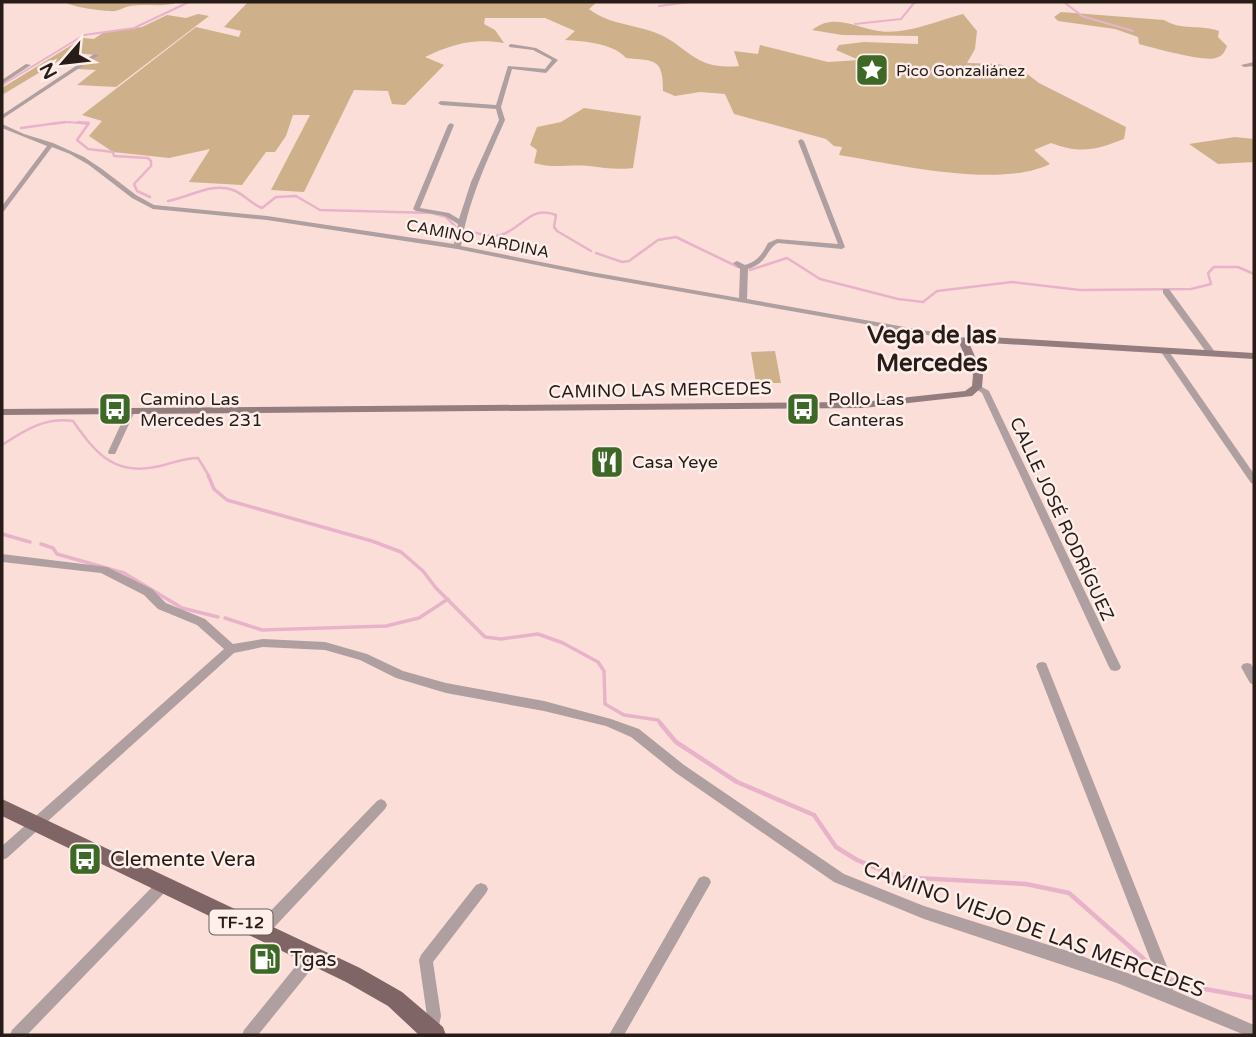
<svg xmlns="http://www.w3.org/2000/svg" width="1256" height="1037" font-family="'Varela Round',sans-serif">
<style>
.green{fill:#ceb18b}
.lines{fill:none;stroke-linecap:round;stroke-linejoin:round}
.stream-far3{stroke:#e8b3ca;stroke-width:2}
.stream-far2{stroke:#e8b3ca;stroke-width:2.5}
.stream-far1{stroke:#e8b3ca;stroke-width:3.5}
.stream{stroke:#e8b3ca;stroke-width:4.5}
.street{fill:#af9fa0;fill-rule:evenodd}
.secondary{fill:#947d7f;fill-rule:evenodd}
.primary{fill:#806567;fill-rule:evenodd}
.labels{text-anchor:middle;stroke-width:5;stroke-linejoin:round;paint-order:stroke}
.far-poi-label{font-size:16px;fill:#281c19;stroke:#feefeb;text-anchor:start}
.far-street-label{font-size:16px;fill:#281c19;stroke:#feefeb}
.shield{fill:#feefeb;stroke:#685b58;stroke-width:2}
.shield-label{font-size:16px;font-weight:bold;fill:#281c19}
.street-label{font-size:18px;fill:#281c19;stroke:#feefeb}
.poi-label{font-size:18px;fill:#281c19;stroke:#feefeb;text-anchor:start}
.near-poi-label{font-size:21px;fill:#281c19;stroke:#feefeb;text-anchor:start}
.near-street-label{font-size:21px;fill:#281c19;stroke:#feefeb}
.district-label{font-size:24px;font-weight:bold;fill:#281c19;stroke:#feefeb}
</style>
<rect width="100%" height="100%" fill="#fbded7"/>
<g class="green">
<path d="M69,2H179C163,8 147,3 130,6C125,7 120,10 115,11C107,12 72,7 67,3Z"/>
<path d="M248,2H597L589,9C610,26 641,24 665,37C680,45 690,57 706,63C717,67 728,67 739,66L734,51L758,54L760,45L828,62L859,60L836,50L839,45L864,42L918,44V36L842,35L812,30C832,14 851,25 873,30C903,37 935,21 963,14L977,31L975,49L967,63L998,64L1022,70L1039,83L1126,127L1124,139C1096,150 1080,154 1051,143L1034,150L1050,164C1000,189 894,164 839,155L842,147L834,146L826,139L734,114L725,94L700,92L675,96L663,91C663,58 655,61 626,58C613,43 583,41 565,40L575,31L545,18H485L484,24L495,30L504,43C474,38 452,44 425,57L444,65L405,105L392,104L388,91L354,90L304,192L271,190L310,115H293L286,136L275,152H266L242,185L189,182L210,149L169,158L113,152L89,136L102,121L82,115L196,27L239,37L241,31L224,27Z"/>
<path d="M1061,12L1164,20C1182,31 1199,24 1219,31L1218,37L1227,46C1225,51 1223,56 1216,58C1204,62 1154,48 1139,44L1138,37L1115,29L1058,21L1054,17Z"/>
<path d="M198,14L209,16L116,87L77,85L96,70L77,69L98,55L72,53L2,95V88L83,38L94,39L104,32L142,27L167,15L186,18Z"/>
<path d="M584,108L641,116L633,168C617,170 605,168 589,166C568,164 555,169 534,163L537,150L530,145L537,127L561,122Z"/>
<path d="M1235,137L1254,139V162L1218,164L1189,144Z"/>
<path d="M775,351L781,383H756L751,352Z"/>
</g>
<g class="lines">
<g class="stream-far3">
<path d="M1064,2L1082,16L1133,31"/>
<path d="M659,6L690,2"/>
<path d="M855,24L901,19L914,3L919,2"/>
<path d="M2,85L84,35L134,28L189,2"/>
<path d="M51,124L69,122L88,124"/>
</g>
<g class="stream-far2">
<path d="M78,122L89,123L77,140L88,149L113,152L114,156L148,158L151,161V166L134,184L137,191L150,197"/>
<path d="M21,128L65,122"/>
<path d="M168,201C190,197 211,182 233,190C244,194 251,204 262,208L276,197L296,196L320,210L432,213L446,217L455,226"/>
<path d="M467,230C477,233 490,238 501,235C523,228 530,205 556,215L554,227L557,231L591,251"/>
<path d="M596,253L622,262L629,261L658,240L676,237L738,267"/>
<path d="M750,270L787,258L820,279L898,299L923,302L937,291L1012,282L1080,290L1191,289L1211,284L1208,273L1214,267H1238L1254,274"/>
<path d="M2,445C25,430 45,417 73,421C96,454 115,477 160,466C173,463 184,458 198,458L209,476"/>
</g>
<g class="stream-far1">
<path d="M208,475L214,489L227,500L372,541L401,552L423,571L436,588L485,637L501,639L538,634L563,643L598,662L604,671L605,704L624,715L658,720L662,725"/>
<path d="M2,534L30,542"/>
<path d="M41,544L53,548L57,554L124,573L182,608L218,617"/>
<path d="M225,618L262,630L386,626L419,618L448,599"/>
</g>
<g class="stream">
<path d="M660,723L676,742L737,782L814,815L836,847L857,860L898,877L1026,884L1069,893L1154,968"/>
<path d="M1166,976L1178,984L1254,998"/>
</g>
<g class="street">
<path d="M511,44L536,48L558,60L546,73L512,69L501,107L505,120C487,161 468,201 461,246L591,272L739,298L740,269L733,263L737,261L745,265C758,261 762,254 768,243L777,239L838,244L798,141L801,139L804,141L845,247L842,249L778,243C765,250 769,262 748,269L747,299L967,338L971,340L967,342L591,276L457,249L267,220L153,209L132,198L89,165L70,154L52,147L4,211L2,212V206L47,146L2,128V124L24,134L53,143L84,157L102,169L136,195L154,205L267,216L454,244L458,224L445,216L416,211L413,209L448,125L451,123L454,125L420,208L449,213L459,219L471,182L499,120L496,109L441,105L438,103L441,101L496,105L508,66L545,69L552,60L533,50L509,47V45Z"/>
<path d="M94,54L99,55L2,119V115Z"/>
<path d="M1254,62V66L1244,67L1241,65Z"/>
<path d="M26,64L31,65L2,84V80Z"/>
<path d="M1163,289H1169L1215,352V356H1209L1163,293Z"/>
<path d="M1162,350H1168L1254,474V484L1251,483L1161,352Z"/>
<path d="M977,384L989,391L1121,667L1119,670L1115,671L1111,670L1109,667L982,393L973,387Z"/>
<path d="M131,408L135,411L116,452L115,454H109L108,452L127,411Z"/>
<path d="M2,554L107,567L152,589L166,603L205,619L233,644L263,639L325,642L367,654L403,671L446,683L544,701L611,719L639,729L684,765L844,874L924,906L1071,952L1157,984L1154,969L1036,666L1038,663L1042,662L1046,663L1168,969L1173,990L1254,1025V1035H1245L1117,983L924,919L834,882L676,773L631,737L606,726L544,711L446,693L396,678L360,660L325,650L263,647L234,653L7,858L2,860V846L224,649L197,625L158,609L144,595L101,573L2,562Z"/>
<path d="M1247,663L1251,664L1254,670V685L1250,683L1241,667L1243,664Z"/>
<path d="M381,799L385,801L387,805L385,809L266,936L261,938L256,936L254,931L256,926L377,801Z"/>
<path d="M704,876L709,878L711,882L709,886L624,1035H609L699,878Z"/>
<path d="M163,879L168,881L170,885L168,889L27,1035H10L12,1030L158,881Z"/>
<path d="M481,883L486,885L488,889L486,893L433,962L441,1016L437,1035H423L427,1016L419,960L421,955L476,885Z"/>
<path d="M313,949L318,951L320,956L318,961L258,1035H242L244,1030L308,951Z"/>
</g>
<path class="secondary" d="M974,336L1254,353V359L974,342L970,345L983,375L982,387L972,396L863,408L2,415V409L863,402L965,391L972,386L973,375L960,345L963,338Z"/>
<path class="primary" d="M2,799L360,968L402,992L443,1027L446,1035H419L388,1006L346,982L2,816Z"/>
</g>
<defs>
<symbol id="sight-square" viewBox="-11 -11 22 22"><rect x="-9" y="-9" width="18" height="18" rx="4" fill="#3e6825" stroke="#feefeb"/><path d="M0-6L1.8-2.2L6-1.7L2.9 1.2L3.7 5.4L0 3.3L-3.7 5.4L-2.9 1.2L-6-1.7L-1.8-2.2Z" fill="#fff"/></symbol>
<symbol id="bus-square" viewBox="-11 -11 22 22"><rect x="-9" y="-9" width="18" height="18" rx="4" fill="#3e6825" stroke="#feefeb"/><path d="M-5-6H5V4H4V6H2V4H-2V6H-4V4H-5ZM-3.5-4V0h7V-4ZM-3.5 1.2v1.5H-2V1.2ZM2 1.2v1.5H3.5V1.2Z" fill="#fff"/></symbol>
<symbol id="restaurant-square" viewBox="-11 -11 22 22"><rect x="-9" y="-9" width="18" height="18" rx="4" fill="#3e6825" stroke="#feefeb"/><path d="M-5-6h1v4h1v-4h1v4h1v-4h1v5L-1.5 .5V6h-2V.5L-5-1ZM5-6V6H3V1.5H1.5Q1.5-4 5-6Z" fill="#fff"/></symbol>
<symbol id="fuel-square" viewBox="-11 -11 22 22"><rect x="-9" y="-9" width="18" height="18" rx="4" fill="#3e6825" stroke="#feefeb"/><path d="M-5.5-6h7V0h2V4h1.3V-2.5L3-4.5l.8-.8L6-3V5H2.5V1h-1V6h-7ZM-4.2-4.7v3.2H.2V-4.7Z" fill="#fff"/></symbol>
</defs>
<g fill-rule="evenodd">
<use href="#sight-square" x="853" y="51" width="38" height="38"/>
<use href="#bus-square" x="96" y="390" width="38" height="38"/>
<use href="#bus-square" x="784" y="390" width="38" height="38"/>
<use href="#restaurant-square" x="588" y="443" width="38" height="38"/>
<use href="#bus-square" x="66" y="840" width="38" height="38"/>
<use href="#fuel-square" x="246" y="940" width="38" height="38"/>
</g>
<g class="labels">
<g class="far-poi-label">
<text x="896" y="76">Pico Gonzaliánez</text>
</g>
<g class="far-street-label">
<text transform="translate(478 238) rotate(11)" y="6">CAMINO JARDINA</text>
</g>
<rect class="shield" x="209.5" y="909.5" width="63" height="25" rx="5"/>
<g class="shield-label">
<text x="241" y="928">TF-12</text>
</g>
<g class="street-label">
<text transform="translate(660 390) rotate(-1)" y="6">CAMINO LAS MERCEDES</text>
<text transform="translate(1062 519) rotate(65)" y="6">CALLE JOSÉ RODRÍGUEZ</text>
</g>
<g class="poi-label">
<text x="140" y="405">Camino Las<tspan x="140" dy="21">Mercedes 231</tspan></text>
<text x="828" y="405">Pollo Las<tspan x="828" dy="21">Canteras</tspan></text>
<text x="632" y="468">Casa Yeye</text>
</g>
<g class="near-poi-label">
<text x="110" y="866">Clemente Vera</text>
<text x="290" y="966">Tgas</text>
</g>
<g class="near-street-label">
<text transform="translate(1034 929) rotate(20)" y="7">CAMINO VIEJO DE LAS MERCEDES</text>
</g>
<g class="district-label">
<text x="932" y="343">Vega de las<tspan x="932" dy="28">Mercedes</tspan></text>
</g>
</g>
<rect width="1256" height="1037" fill="none" stroke="#281c19" stroke-width="7"/>
<g transform="translate(63 63) rotate(242)" stroke="#feefeb" stroke-width="5" paint-order="stroke">
<path d="M0-5L12 26L0 18L-12 26Z" fill="#281c19"/>
<text y="-10" font-size="19" font-weight="bold" text-anchor="middle" fill="#281c19">N</text>
</g>
</svg>
